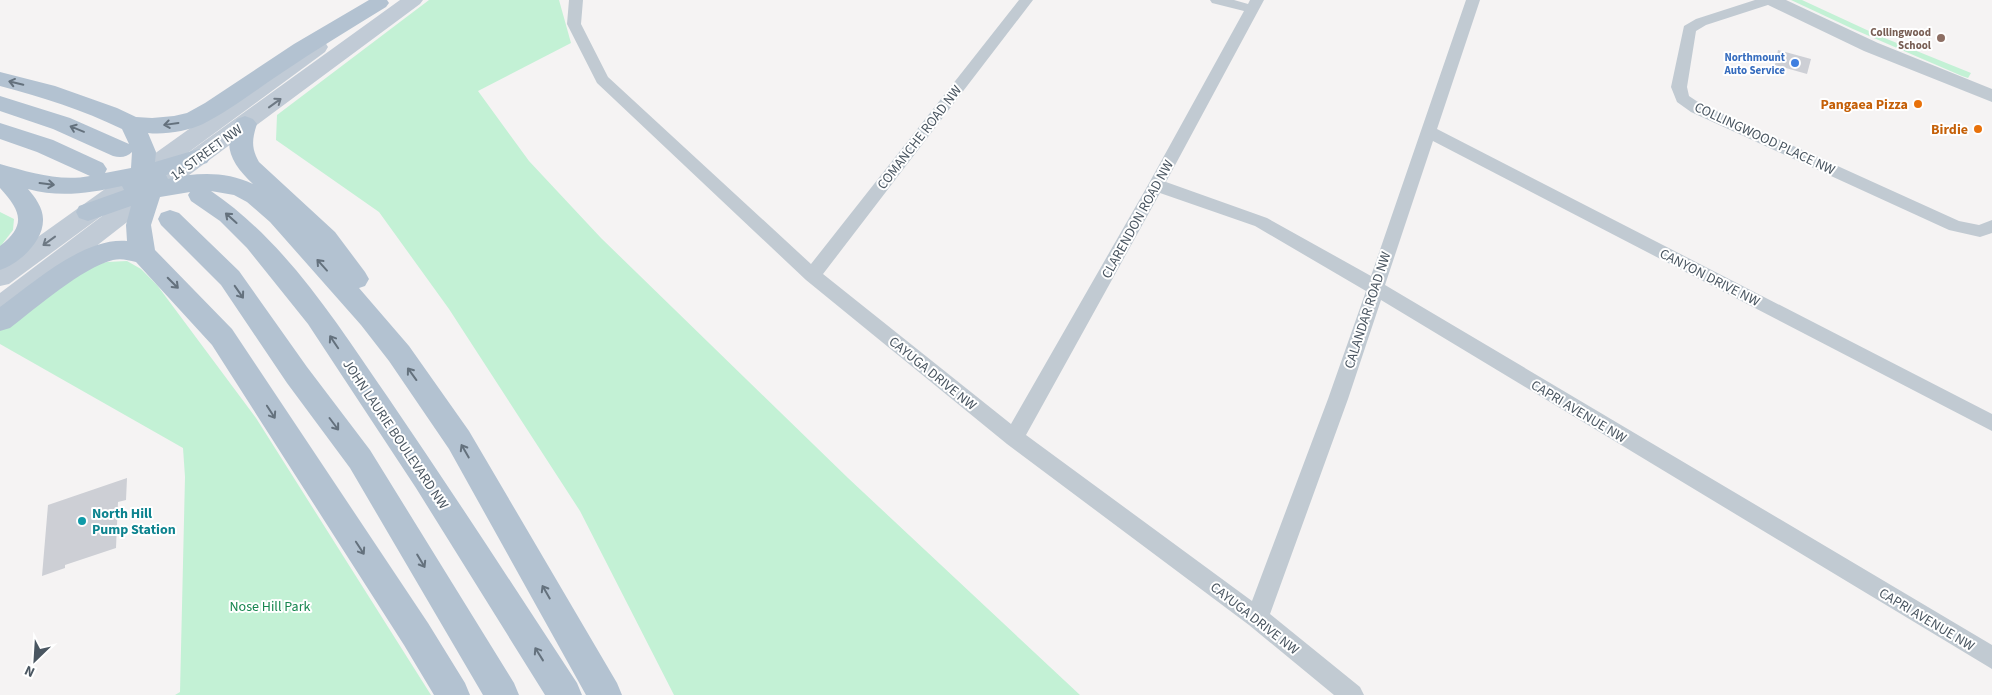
<svg xmlns="http://www.w3.org/2000/svg" width="1992" height="695" font-family="'Source Sans 3',sans-serif">
<style>
.green{fill:#c3f1d5}
.building{fill:#cdcfd5}
.lines{fill:none;stroke-linecap:round;stroke-linejoin:round}
.minor{fill:#c1cad2;fill-rule:evenodd}
.tertiary{fill:#c1cad2;fill-rule:evenodd}
.secondary{fill:#c1cbd6;fill-rule:evenodd}
.primary{fill:#b3c2d1;fill-rule:evenodd}
.oneway{stroke:#64717d}
.oneway2{stroke:#6e7984}
.education-dot{fill:#8d6e63;stroke:#fff;stroke-width:2}
.shop-dot{fill:#3f7fe0;stroke:#fff;stroke-width:2}
.food-dot{fill:#e8710a;stroke:#fff;stroke-width:2}
.culture-dot{fill:#0f9aa8;stroke:#fff;stroke-width:2}
.labels{text-anchor:middle;stroke-width:4;stroke-linejoin:round;paint-order:stroke}
.far-education-label{font-size:11px;font-weight:bold;fill:#785e54;stroke:#fff;text-anchor:end}
.far-shop-label{font-size:11px;font-weight:bold;fill:#366cbe;stroke:#fff;text-anchor:end}
.food-label{font-size:14px;font-weight:bold;fill:#c56008;stroke:#fff;text-anchor:end}
.street-label{font-size:14px;fill:#4a5661;stroke:#fff}
.culture-label{font-size:14px;font-weight:bold;fill:#0d838f;stroke:#fff;text-anchor:start}
.park-label{font-size:14px;fill:#17864f;stroke:#fff}
</style>
<rect width="100%" height="100%" fill="#f5f3f3"/>
<g class="green">
<path d="M429,0H559L571,43L478,91L529,161L601,238L848,478L1080,695H674L580,511L449,309L379,212L276,140L277,115Z"/>
<path d="M1791,0H1802L1882,37L1971,73L1968,78L1962,76L1853,29Z"/>
<path d="M0,212L14,219L13,230L0,247Z"/>
<path d="M127,261L141,269L157,285L256,418L431,695H175L180,692L185,477L183,448L0,344V327L83,268L107,262Z"/>
</g>
<g class="building">
<path d="M1778,50L1811,59L1807,74L1775,65Z"/>
<path d="M127,478L126,500L118,502L116,548L65,565V568L42,576L48,505Z"/>
</g>
<g class="lines">
<g class="minor">
<path d="M569,0H583L581,24L608,77L811,264L1019,0H1033L823,274L1011,424L1148,185L1244,11L1212,3L1210,0H1234L1248,4L1250,0H1264L1166,182L1267,218L1371,276L1466,0H1480L1437,129L1992,414V431L1433,141L1385,285L1992,645V669L1381,300L1348,399L1270,614L1360,687L1364,695H1334L1249,625L1007,444L806,280L597,83L567,24ZM1160,193L1255,226L1366,291L1328,399L1252,601L1026,435Z"/>
<path d="M1755,0H1776L1774,3L1706,25L1696,31L1687,87L1689,96L1701,104L1959,221L1979,225L1992,220V233L1980,237L1949,230L1691,112L1677,102L1671,87L1684,26L1696,19Z"/>
</g>
<path class="tertiary" d="M1763,0H1786L1878,43L1992,89V102L1864,51L1766,4Z"/>
<g class="secondary">
<path d="M400,0H423L420,4L158,198L9,314L0,317V293L142,186Z"/>
<path d="M318,41L325,42L328,47L325,52L9,284L0,286V264L311,42Z"/>
</g>
<g class="primary">
<path d="M369,0H387L389,3L386,7C352,28 317,49 283,72C257,89 231,110 203,124C188,131 164,135 148,133L156,152L155,162L199,149L207,151L211,157L207,163L166,175L168,179C197,172 226,171 253,184C233,165 220,146 237,119L245,116L253,119L257,124C252,139 251,148 259,162L335,232L365,272L369,279L365,286L359,288L409,346L469,431L617,683L622,695H586L449,449L389,361L361,325L270,222L247,202L234,195L211,191C286,242 336,322 387,396C452,491 514,587 577,683L582,695H545L416,488L308,324L247,248L220,221L191,201L188,195L190,192L160,197L151,225L155,250L232,329L428,623L465,683L470,695H434L404,645L212,345L136,262C128,260 121,258 113,260C83,267 35,309 10,328L0,331V307C33,283 84,237 127,241L126,225L131,206L88,221L79,218L76,212L79,206L124,190L122,186C90,193 60,198 28,189C35,197 43,208 43,219C44,241 19,264 0,270V246C27,225 21,211 0,188V164C29,172 59,182 90,176L37,152L0,139V123L53,140L103,163L107,169L105,173L131,168L132,152C127,157 121,158 113,156L53,129L0,111V96L70,118L129,144L122,129C83,110 42,97 0,86V72L55,86L117,108L136,117L152,118L174,116L187,113L205,103L294,44Z"/>
<path d="M170,210L179,213L239,271L307,367L370,450L514,683L519,695H483L350,468L287,383L221,285L161,225L158,219L161,213Z"/>
</g>
</g>
<defs><path id="oneway-shaft" d="M-6 0H5M1.5-3L5.5 0L1.5 3" fill="none" stroke-width="1.6" stroke-linecap="round" stroke-linejoin="round" transform="scale(1.25)"/></defs>
<g class="oneway">
<use href="#oneway-shaft" transform="translate(16 83) rotate(-167)"/>
<use href="#oneway-shaft" transform="translate(171 124) rotate(172)"/>
<use href="#oneway-shaft" transform="translate(77 129) rotate(-158)"/>
<use href="#oneway-shaft" transform="translate(47 184) rotate(7)"/>
<use href="#oneway-shaft" transform="translate(231 218) rotate(-138)"/>
<use href="#oneway-shaft" transform="translate(322 265) rotate(-132)"/>
<use href="#oneway-shaft" transform="translate(173 283) rotate(45)"/>
<use href="#oneway-shaft" transform="translate(239 292) rotate(55)"/>
<use href="#oneway-shaft" transform="translate(334 342) rotate(-124)"/>
<use href="#oneway-shaft" transform="translate(412 374) rotate(-126)"/>
<use href="#oneway-shaft" transform="translate(271 412) rotate(57)"/>
<use href="#oneway-shaft" transform="translate(334 424) rotate(53)"/>
<use href="#oneway-shaft" transform="translate(465 451) rotate(-120)"/>
<use href="#oneway-shaft" transform="translate(360 548) rotate(57)"/>
<use href="#oneway-shaft" transform="translate(421 561) rotate(59)"/>
<use href="#oneway-shaft" transform="translate(546 592) rotate(-120)"/>
<use href="#oneway-shaft" transform="translate(539 654) rotate(-122)"/>
</g>
<g class="oneway2">
<use href="#oneway-shaft" transform="translate(275 103) rotate(-36)"/>
<use href="#oneway-shaft" transform="translate(49 241) rotate(144)"/>
</g>
<circle class="education-dot" cx="1941" cy="38" r="5"/>
<circle class="shop-dot" cx="1795" cy="63" r="5"/>
<g class="food-dot">
<circle cx="1918" cy="104" r="5"/>
<circle cx="1978" cy="129" r="5"/>
</g>
<circle class="culture-dot" cx="82" cy="521" r="5"/>
<g class="labels">
<g class="far-education-label">
<text x="1931" y="36">Collingwood<tspan x="1931" dy="13">School</tspan></text>
</g>
<g class="far-shop-label">
<text x="1785" y="61">Northmount<tspan x="1785" dy="13">Auto Service</tspan></text>
</g>
<g class="food-label">
<text x="1908" y="109">Pangaea Pizza</text>
<text x="1968" y="134">Birdie</text>
</g>
<g class="street-label">
<text transform="translate(919 137) rotate(-52)" y="5">COMANCHE ROAD NW</text>
<text transform="translate(1765 138) rotate(25)" y="5">COLLINGWOOD PLACE NW</text>
<text transform="translate(206 152) rotate(-36)" y="5">14 STREET NW</text>
<text transform="translate(1137 219) rotate(-61)" y="5">CLARENDON ROAD NW</text>
<text transform="translate(1710 277) rotate(27)" y="5">CANYON DRIVE NW</text>
<text transform="translate(1367 310) rotate(-72)" y="5">CALANDAR ROAD NW</text>
<text transform="translate(933 373) rotate(39)" y="5">CAYUGA DRIVE NW</text>
<text transform="translate(1579 411) rotate(31)" y="5">CAPRI AVENUE NW</text>
<text transform="translate(396 434) rotate(56)" y="5">JOHN LAURIE BOULEVARD NW</text>
<text transform="translate(1255 618) rotate(38)" y="5">CAYUGA DRIVE NW</text>
<text transform="translate(1927 619) rotate(31)" y="5">CAPRI AVENUE NW</text>
</g>
<g class="culture-label">
<text x="92" y="518">North Hill<tspan x="92" dy="16">Pump Station</tspan></text>
</g>
<g class="park-label">
<text x="270" y="611">Nose Hill Park</text>
</g>
</g>
<g transform="translate(35 660) rotate(205)" stroke="#ffffff" stroke-width="4" paint-order="stroke">
<path d="M0-4L9 19L0 12L-9 19Z" fill="#4a5661"/>
<text y="-8" font-size="14" font-weight="bold" text-anchor="middle" fill="#4a5661">N</text>
</g>
</svg>
